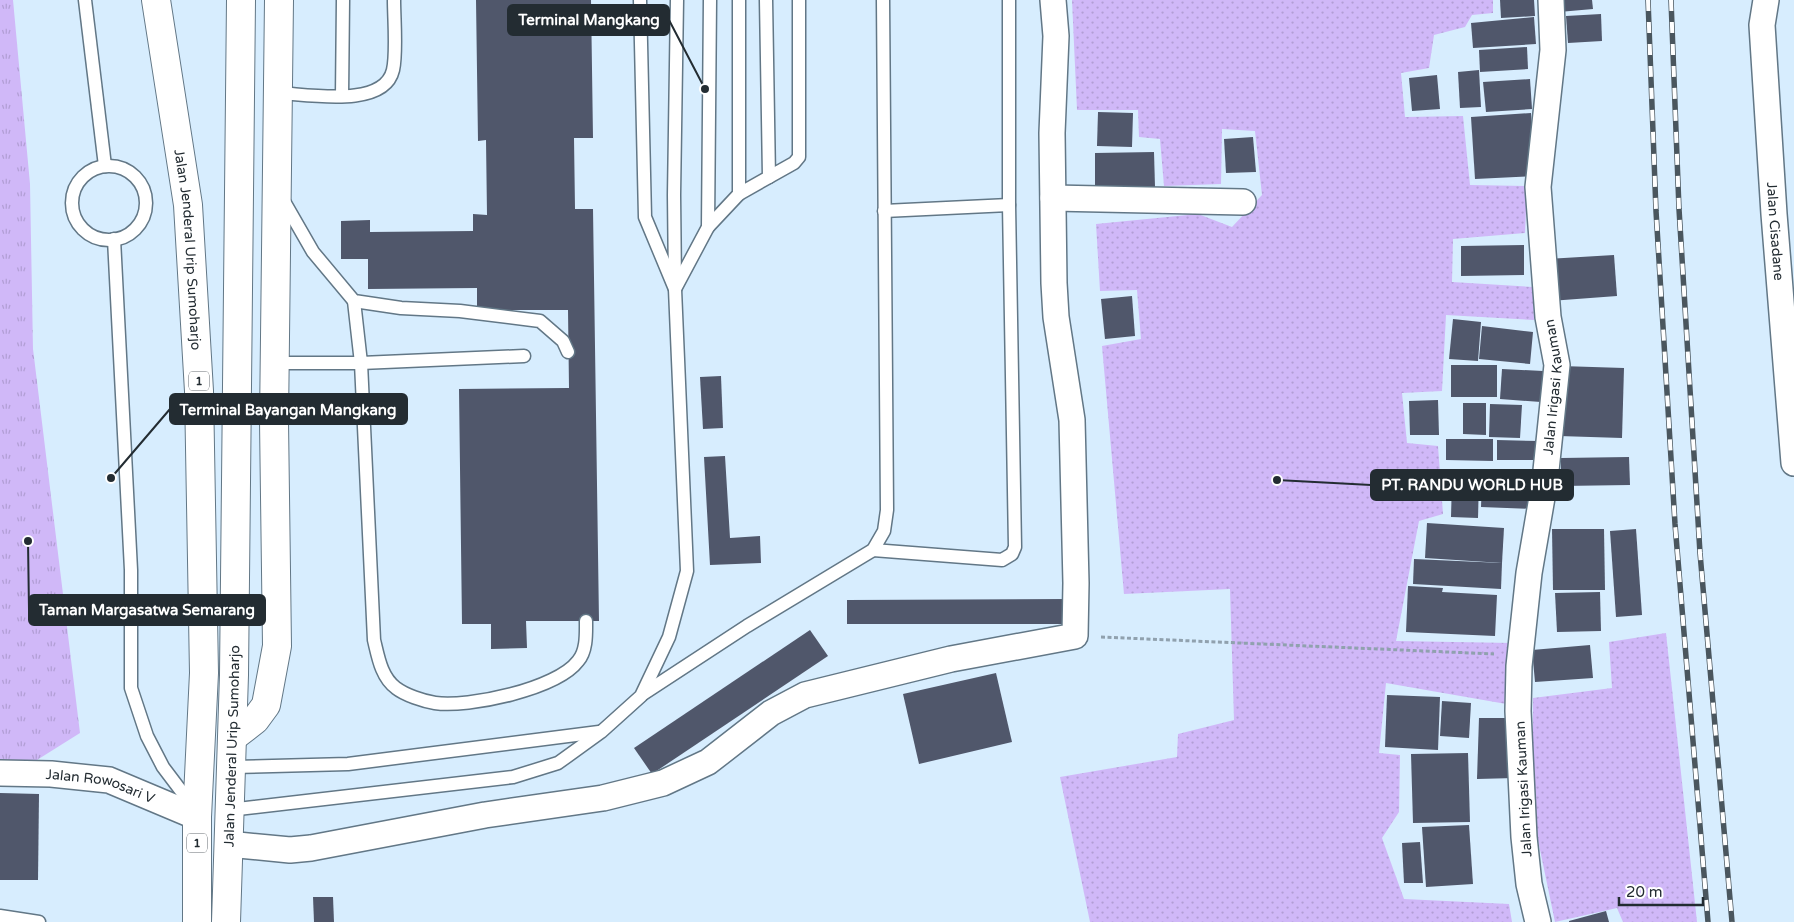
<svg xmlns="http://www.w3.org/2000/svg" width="1794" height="922" font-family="'Varela Round',sans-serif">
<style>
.grass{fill:url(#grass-dots)}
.park{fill:url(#park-tufts)}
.building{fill:#50576b}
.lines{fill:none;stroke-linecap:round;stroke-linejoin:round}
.lane-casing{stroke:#627786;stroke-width:15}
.street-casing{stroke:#627786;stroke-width:28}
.highway-casing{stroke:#627786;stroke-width:30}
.path{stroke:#90a1ae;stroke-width:3;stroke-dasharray:4 2.5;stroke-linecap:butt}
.lane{stroke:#fff;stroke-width:12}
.street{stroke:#fff;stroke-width:25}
.highway{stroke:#fff;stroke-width:28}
.rail-casing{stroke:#4a565e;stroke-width:5.5}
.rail{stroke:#fff;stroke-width:4;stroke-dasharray:11;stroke-linecap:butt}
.labels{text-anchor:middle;stroke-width:5;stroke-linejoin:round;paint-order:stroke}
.shield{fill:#fff;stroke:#656b70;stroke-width:1}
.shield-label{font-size:12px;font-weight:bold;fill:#232c32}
.street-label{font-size:14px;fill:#232c32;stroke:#fff}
.leader{fill:none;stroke:#232c32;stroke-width:2}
.callout-dot{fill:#232c32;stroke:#fff;stroke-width:2}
.callout{fill:#232c32;stroke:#232c32;stroke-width:2}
.callout-label{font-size:15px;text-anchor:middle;font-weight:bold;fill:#fff}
</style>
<defs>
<pattern id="grass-dots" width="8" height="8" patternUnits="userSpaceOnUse" patternTransform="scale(1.25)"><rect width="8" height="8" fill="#d0b8f8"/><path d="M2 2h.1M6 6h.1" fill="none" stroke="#b29ed5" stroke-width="1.8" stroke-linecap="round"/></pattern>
<pattern id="park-tufts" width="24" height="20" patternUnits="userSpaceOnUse" patternTransform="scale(1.25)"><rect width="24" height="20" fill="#d0b8f8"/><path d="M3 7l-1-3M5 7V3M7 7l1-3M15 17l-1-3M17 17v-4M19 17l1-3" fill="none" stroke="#b29ed5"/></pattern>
</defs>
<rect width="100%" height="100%" fill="#d7edfe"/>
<g class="grass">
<path d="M1072,0H1493V13L1472,15L1465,27L1434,35L1429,68L1401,73L1405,117L1463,116L1470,185L1527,186L1525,233L1453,239L1452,282L1533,287L1534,320L1446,315L1442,391L1402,393L1407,443L1438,446L1443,514L1419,521L1396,641L1512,643V705L1386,683L1379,753L1400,755L1399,812L1382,838L1404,899L1509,904L1512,922H1090L1060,777L1177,757L1178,734L1234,720L1230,589L1124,594L1102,346L1141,339L1137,290L1100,291L1096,224L1198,214L1232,227L1262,195L1255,131L1222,129L1221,184L1164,186L1160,139L1139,137L1138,110H1077Z"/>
<path d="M1666,633L1697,922H1623L1617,908L1555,922L1533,816V698L1612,688L1609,642Z"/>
</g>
<path class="park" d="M0,0H13L30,184L33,349L80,733L29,765L0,764Z"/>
<g class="building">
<path d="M476,0H591L593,138H574L575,209H593L599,621H526L527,648L491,649V624H462L459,389L569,388L568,310H477V288L368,289V259H341V221L370,220V232L473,231V214L487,215L486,140L478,141Z"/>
<path d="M1500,0H1534L1535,16L1501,18Z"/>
<path d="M1558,0H1592L1593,9L1559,12Z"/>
<path d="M1601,14L1602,41L1568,43L1566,16Z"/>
<path d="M1534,17L1536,44L1473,48L1471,23Z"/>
<path d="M1527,47L1528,69L1480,72L1479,50Z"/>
<path d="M1479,70L1481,107L1460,108L1458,72Z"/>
<path d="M1437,75L1440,109L1412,111L1409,78Z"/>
<path d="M1530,79L1532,109L1486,112L1483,82Z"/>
<path d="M1098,112L1133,113L1132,147L1097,146Z"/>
<path d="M1531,113L1535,176L1475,179L1471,117Z"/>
<path d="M1253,137L1256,172L1226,173L1224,139Z"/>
<path d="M1154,152L1155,187L1095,188V153Z"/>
<path d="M1524,245V275L1461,276V246Z"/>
<path d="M1614,255L1617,296L1550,301L1547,259Z"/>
<path d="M1132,296L1135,336L1105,339L1101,299Z"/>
<path d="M1453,319L1481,322L1478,361L1449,359Z"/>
<path d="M1482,326L1533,332L1530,364L1479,359Z"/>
<rect x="1451" y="365" width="46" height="32"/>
<path d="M1561,366L1624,368L1622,438L1559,436Z"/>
<path d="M1502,369L1543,371L1541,402L1500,399Z"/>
<path d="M721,376L723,428L703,429L700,377Z"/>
<path d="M1438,400L1439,435H1410L1409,401Z"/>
<path d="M1463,403H1486V435L1463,434Z"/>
<path d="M1490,404L1522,405L1520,438L1489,437Z"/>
<path d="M1446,439H1493V461L1446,460Z"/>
<path d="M1497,440L1540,441L1541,460H1497Z"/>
<path d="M725,456L730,538L760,536L761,563L710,565L704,457Z"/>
<path d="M1629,457L1630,485L1561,486V458Z"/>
<path d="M1452,480L1479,481L1478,518L1451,517Z"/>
<path d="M1482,481L1536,483V509L1481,507Z"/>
<path d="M1427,523L1504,528L1502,563L1425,558Z"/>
<path d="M1552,529H1604L1605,590H1553Z"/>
<path d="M1636,529L1642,615L1616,617L1610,531Z"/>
<path d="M1414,559L1502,563L1501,589L1413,584Z"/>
<path d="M1408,586L1443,588L1442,592L1497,595L1495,636L1406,632Z"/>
<path d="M1600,592L1601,631L1557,632L1555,593Z"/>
<path d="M1069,599V624H847V600Z"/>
<path d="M810,630L828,656L652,774L634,748Z"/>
<path d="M1590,645L1593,678L1535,682L1532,650Z"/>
<path d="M996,673L1012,742L919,764L903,694Z"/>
<path d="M1387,695L1440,697L1438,750L1385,747Z"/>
<path d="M1442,701L1471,703L1469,738L1440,736Z"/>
<path d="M1479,718H1516L1515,778L1477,779Z"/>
<path d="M1468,753L1470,822L1413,823L1411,754Z"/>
<path d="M0,793L39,794L38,880H0Z"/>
<path d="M1469,825L1473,884L1426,887L1422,827Z"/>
<path d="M1420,842L1423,883H1404L1402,843Z"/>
<path d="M313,897H333L334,922H314Z"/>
<path d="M1606,911L1609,922H1569V921Z"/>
</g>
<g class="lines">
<defs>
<g id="lane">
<path d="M85,0L105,166"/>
<path d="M277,93C307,94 384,109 393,70C397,53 394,19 394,0"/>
<path d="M342,96L343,0"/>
<circle cx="109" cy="203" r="37"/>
<path d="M769,177L794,163L799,157V0"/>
<path d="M739,194L769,177L766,0"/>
<path d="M282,198L313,252L354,301L401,308L460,311L540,321L563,341L568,352"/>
<path d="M884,211L1009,205"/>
<path d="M708,227L739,194V0"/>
<path d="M114,239L131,570V688L147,736L163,767L194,808"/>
<path d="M675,284L674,195L677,0"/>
<path d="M675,289L708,227L710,0"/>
<path d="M354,301L361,363L524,356"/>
<path d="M275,363H361L374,640C378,656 381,677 396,688C405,695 423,701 435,703C468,708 557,689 578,661C587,651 586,633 586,621"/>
<path d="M873,550L1002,560L1012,554L1015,547L1009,205V0"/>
<path d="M643,694L747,626L873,550L884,531L887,510L883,0"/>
<path d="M232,767L348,764L599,732"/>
<path d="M229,810L513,777L558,763L601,732L641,696L669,637L687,571L675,289L645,217L640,0"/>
<path d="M0,916L39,922"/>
</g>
<g id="street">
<path id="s1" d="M1766,0L1762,25L1774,214L1794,463"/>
<path d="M1053,198L1243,202"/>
<path id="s2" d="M0,773L51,774L109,780L197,817"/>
<path d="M228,844L290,850L311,848L485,815L603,798L663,783L708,762L771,713L805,695L951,659L1075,636L1076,583L1072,420L1056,317L1054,283L1052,133L1056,36L1053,0"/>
<path id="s3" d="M1538,922L1529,884L1524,837L1518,711L1519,666L1529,573L1545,480L1557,365L1548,317L1538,187L1553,50L1551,0"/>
</g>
<g id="highway">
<path id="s4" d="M156,0L188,205L199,391L204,673L197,817V922"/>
<path d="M233,737L255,720L266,705L277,646L274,421L279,0"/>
<path id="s5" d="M226,922L234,675L241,0"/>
</g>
</defs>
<use href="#lane" class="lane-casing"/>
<use href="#street" class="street-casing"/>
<use href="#highway" class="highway-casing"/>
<path class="path" d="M1101,637L1494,654"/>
<use href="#lane" class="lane"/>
<use href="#street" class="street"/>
<use href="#highway" class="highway"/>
<defs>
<g id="rail">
<path d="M1648,0L1656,211L1675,524L1708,922"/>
<path d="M1671,0L1679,209L1700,553L1732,922"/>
</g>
</defs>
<use href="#rail" class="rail-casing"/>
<use href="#rail" class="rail"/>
</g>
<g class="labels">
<g class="shield">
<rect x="189" y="371.5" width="20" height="19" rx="4"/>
<rect x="187" y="833.5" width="20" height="19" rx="4"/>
</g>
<g class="shield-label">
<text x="199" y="385">1</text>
<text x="197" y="847">1</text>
</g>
<g class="street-label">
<text dy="5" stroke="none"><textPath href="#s1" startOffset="232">Jalan Cisadane</textPath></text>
<text dy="5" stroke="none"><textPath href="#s4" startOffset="252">Jalan Jenderal Urip Sumoharjo</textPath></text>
<text dy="5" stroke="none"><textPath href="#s3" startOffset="539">Jalan Irigasi Kauman</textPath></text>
<text dy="5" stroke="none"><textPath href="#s5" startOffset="176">Jalan Jenderal Urip Sumoharjo</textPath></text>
<text dy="5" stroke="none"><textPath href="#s2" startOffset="102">Jalan Rowosari V</textPath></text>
<text transform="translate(1523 789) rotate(-93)" y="5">Jalan Irigasi Kauman</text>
</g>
</g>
<path class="leader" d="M705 89L669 20M111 478L170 409M1277 480L1371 485M28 541L29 610"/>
<g class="callout-dot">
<circle cx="705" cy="89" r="5"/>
<circle cx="111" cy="478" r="5"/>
<circle cx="1277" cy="480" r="5"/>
<circle cx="28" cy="541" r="5"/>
</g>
<g class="callout">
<rect x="508" y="5" width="161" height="30" rx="5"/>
<rect x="170" y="394" width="237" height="30" rx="5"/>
<rect x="1371" y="470" width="202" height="30" rx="5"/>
<rect x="29" y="595" width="236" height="30" rx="5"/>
</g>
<g class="callout-label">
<text x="589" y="25">Terminal Mangkang</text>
<text x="288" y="415">Terminal Bayangan Mangkang</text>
<text x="1472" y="490">PT. RANDU WORLD HUB</text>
<text x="147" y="615">Taman Margasatwa Semarang</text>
</g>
<path d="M1619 897v8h84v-8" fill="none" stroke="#232c32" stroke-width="2.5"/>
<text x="1626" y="897" font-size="15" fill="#232c32" stroke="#ffffff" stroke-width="4" paint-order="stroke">20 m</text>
</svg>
